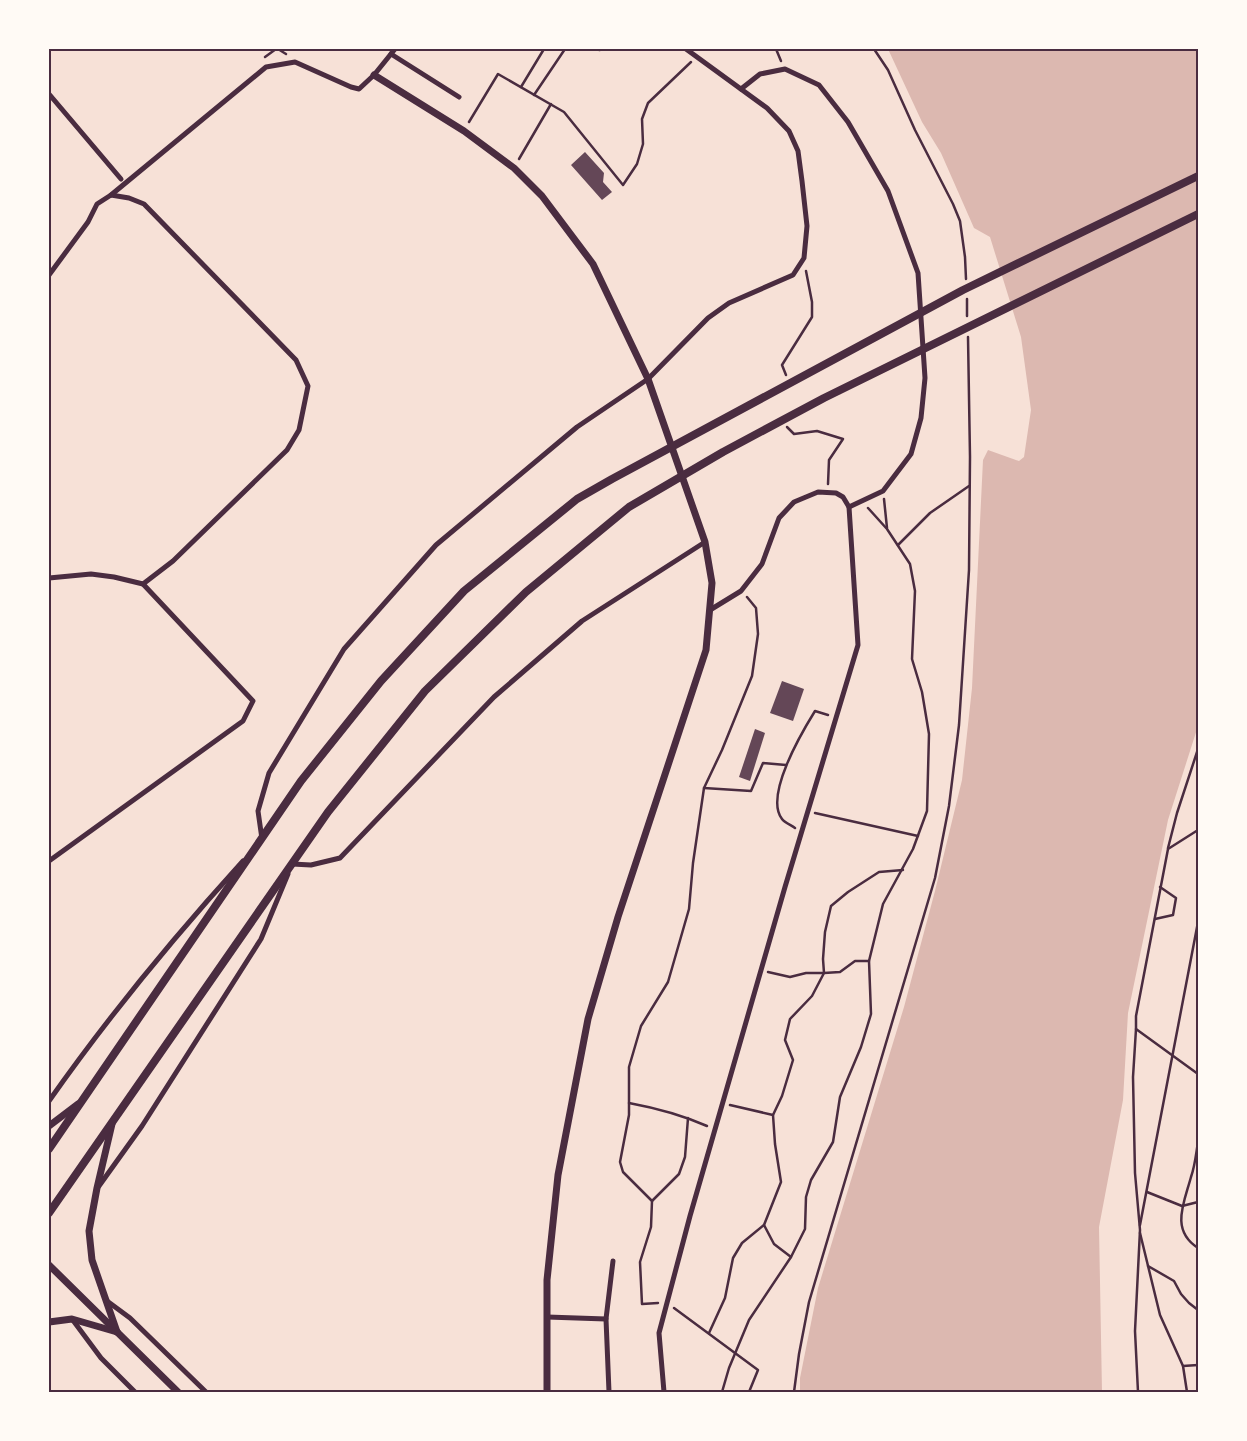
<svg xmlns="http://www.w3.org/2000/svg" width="1247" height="1441" font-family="Arial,sans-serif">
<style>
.water{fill:#dcb8b0}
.building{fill:#644757}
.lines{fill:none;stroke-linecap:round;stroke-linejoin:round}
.path{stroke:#4a2c40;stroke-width:2.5}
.minor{stroke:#4a2c40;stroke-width:5}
.tertiary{stroke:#4a2c40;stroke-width:7}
.secondary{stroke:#4a2c40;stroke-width:8}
.neatline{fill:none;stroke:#4a2c40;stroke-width:2}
</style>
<rect width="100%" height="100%" fill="#f7e1d7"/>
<path class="water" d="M888,49H1198V726L1168,820L1128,1013L1123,1100L1099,1227L1102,1392H800V1378L818,1288L904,1007L935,891L962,780L972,688L983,460L988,450L1019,461L1024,457L1031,410L1021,337L990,237L974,228L941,153L922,122Z"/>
<g class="building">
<path d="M585,152L604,173L603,182L612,192L602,200L571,165Z"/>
<path d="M782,681L804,689L793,721L770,713Z"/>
<path d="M755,729L765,733L750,781L739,777Z"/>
</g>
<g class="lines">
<g class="path">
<path d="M278,49L286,54"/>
<path d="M593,49L600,50L602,49"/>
<path d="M776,49L781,61"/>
<path d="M874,49L888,70L915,130L953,204L960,221L965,257L966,279"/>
<path d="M265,57L276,49"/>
<path d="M521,87L544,49"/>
<path d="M534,95L565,49"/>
<path d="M469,122L498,74L564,112L623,185L637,164L643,144L642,119L648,103L691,62"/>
<path d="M519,159L551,104"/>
<path d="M967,299V316"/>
<path d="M786,375L782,365L812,317V302L806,271"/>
<path d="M787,427L794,434L817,431L843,439L829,460L828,484"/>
<path d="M884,499L887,528"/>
<path d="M898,545L930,513L969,486"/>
<path d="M704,788L751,791L763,763L786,765"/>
<path d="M815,813L918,836"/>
<path d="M795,828C791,825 785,823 782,819C764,796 802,732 815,711L828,715"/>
<path d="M1168,848L1177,813L1198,749"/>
<path d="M1155,919L1173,915L1176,898L1160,887"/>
<path d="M768,972L790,977L806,973H824L840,972L855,961H869"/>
<path d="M1136,1029L1198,1074"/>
<path d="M629,1103C656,1108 682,1115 707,1126"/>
<path d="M730,1105L773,1115"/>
<path d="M1198,1142C1196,1154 1195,1166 1191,1177C1184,1203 1170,1230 1198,1248"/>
<path d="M1147,1192L1182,1206L1198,1202"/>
<path d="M652,1201L679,1174L685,1157L688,1118"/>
<path d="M764,1225L774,1244L791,1257"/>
<path d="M1140,1225L1198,922"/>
<path d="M1140,1233L1160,1315L1183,1366L1187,1392"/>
<path d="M1148,1266L1174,1281L1181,1294L1189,1303L1198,1310"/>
<path d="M658,1303L642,1304L640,1262L651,1227L652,1201L623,1172L620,1162L629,1115V1067L641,1026L668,982L689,909L693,863L704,788L722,750L752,676L758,634L756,608L747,597"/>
<path d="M674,1308L758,1370L749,1392"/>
<path d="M709,1333L725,1298L733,1258L742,1243L764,1225L781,1182L775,1144L773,1115L782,1096L793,1060L785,1040L790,1019L812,996L824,973L823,959L825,932L831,906L848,892L879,872L903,870"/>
<path d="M1183,1366L1198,1365"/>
<path d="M722,1392L729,1368L749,1320L791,1257L805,1229L806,1197L811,1180L833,1142L840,1097L861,1047L871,1014L869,961L883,904L913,849L927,811L929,734L922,692L912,659L915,591L910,564L887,529L868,508"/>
<path d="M794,1392L799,1354L809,1302L935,878L949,806L959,725L969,570L970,457L968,337"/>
<path d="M1138,1392L1135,1331L1140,1230L1135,1173L1133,1077L1136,1029V1016L1168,849L1198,830"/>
</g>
<g class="minor">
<path d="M391,54L459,97"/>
<path d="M741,89L760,74L785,69L819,85L848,122L888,191L918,273L925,378L921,418L911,454L883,491L849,507"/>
<path d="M49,94L121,179"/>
<path d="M111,195L266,67L295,62L351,87L359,89L374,75L395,49"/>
<path d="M49,275L88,222L97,204L111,195L129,198L144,204L296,360L308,386L299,430L287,450L173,561L143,584L114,577L91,574L49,578"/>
<path d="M262,839L258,811L269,773L344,649L436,545L577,427L648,379L708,318L729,303L793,275L804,258L807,226L802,181L798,151L789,131L767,108L686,49"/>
<path d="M49,861L243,721L253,701L143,584"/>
<path d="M292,864L311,865L340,858L494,697L582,621L705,542"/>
<path d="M49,1101C108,1017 174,937 243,861"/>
<path d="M99,1186L142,1126L261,939L288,874"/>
<path d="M107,1301L130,1318L206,1392"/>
<path d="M547,1317L606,1319"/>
<path d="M72,1319L101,1358L135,1392"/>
<path d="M609,1392L606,1319L613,1261"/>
<path d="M664,1392L659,1333L690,1216L785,887L858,645L849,507L843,497L836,493L818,492L794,502L779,518L762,564L741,591L710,610"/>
</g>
<g class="tertiary">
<path d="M374,75L464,131L514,168L542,196L593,264L648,379L705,542L712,583L706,650L618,917L588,1019L558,1175L547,1280V1392"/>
<path d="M112,1124L97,1188L89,1231L92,1260L117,1332"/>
<path d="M49,1126L78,1104"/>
<path d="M49,1265L178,1392"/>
<path d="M49,1322L72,1319L117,1332"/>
</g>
<g class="secondary">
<path d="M49,1149L301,781L381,681L464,591L577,499L612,479L963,290L1198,176"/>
<path d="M49,1213L328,812L425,691L526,592L629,507L723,452L824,398L1198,214"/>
</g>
</g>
<rect width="1247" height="1441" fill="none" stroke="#fffaf5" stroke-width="100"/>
<rect x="50" y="50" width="1147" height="1341" class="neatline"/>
</svg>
